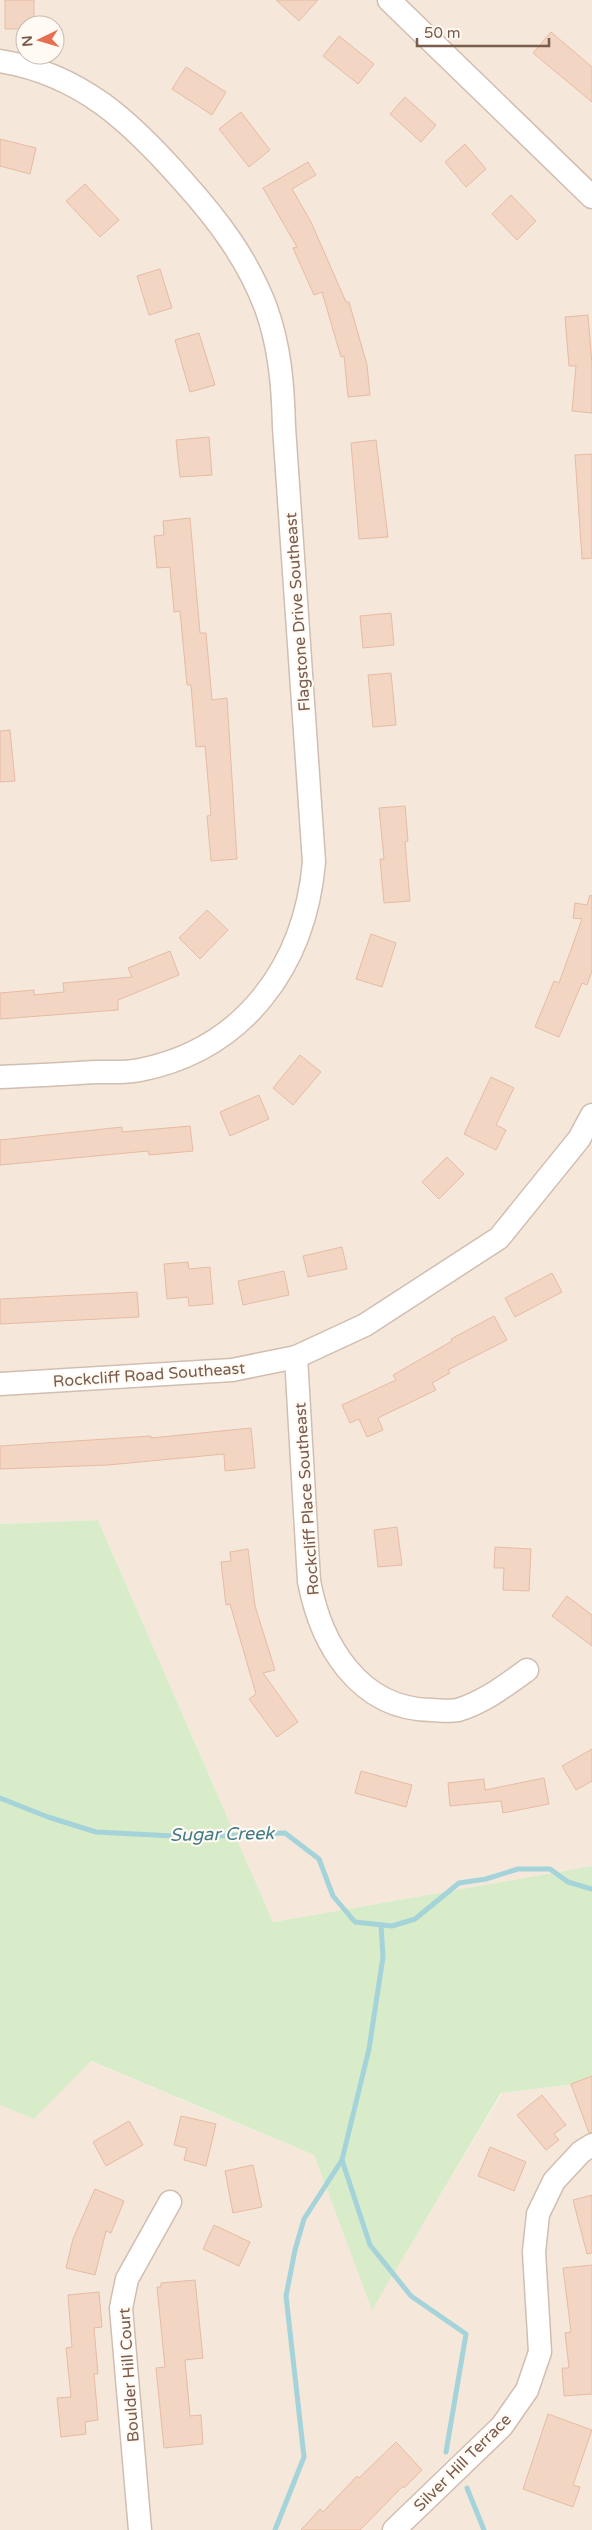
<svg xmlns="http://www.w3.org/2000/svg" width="592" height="2530" font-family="'Varela Round',sans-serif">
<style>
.residential{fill:#f5e8da;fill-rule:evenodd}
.green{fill:#d8ecc9}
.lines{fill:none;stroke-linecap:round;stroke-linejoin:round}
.stream{stroke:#a5d3da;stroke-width:5}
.building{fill:#f3d5c3;stroke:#e6bba3}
.minor-casing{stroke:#d1beb0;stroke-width:25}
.minor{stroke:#fff;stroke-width:22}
.labels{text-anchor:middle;stroke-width:4.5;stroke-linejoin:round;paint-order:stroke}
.street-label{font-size:16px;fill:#7a5c4d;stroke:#fffaf3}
.water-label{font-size:18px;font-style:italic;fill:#437c86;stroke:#fffaf3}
</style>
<rect width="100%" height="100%" fill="#fdf6ec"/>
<g class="residential">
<path d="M0,0H592V1866L273,1922L98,1520L0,1524ZM25,25H55V55H25Z"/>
<path d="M90,2061L314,2155L372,2309L502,2093L592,2082V2530H0V2105L35,2118Z"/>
</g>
<path class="green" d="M98,1520L273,1922L592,1866V2082L501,2093L372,2310L314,2155L91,2061L34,2119L0,2105V1524Z"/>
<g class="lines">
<g class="stream">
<path d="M0,1798L48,1817L96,1832L193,1837L285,1833L319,1859L333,1896L355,1922L392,1926L415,1919L459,1883L486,1879L518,1869H550L568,1882L592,1889"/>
<path d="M342,2160L370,2245L411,2296L466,2334L446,2452"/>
<path d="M467,2488L484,2530"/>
<path d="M275,2530L304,2457L286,2296L295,2250L304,2219L342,2160L369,2049L383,1957L381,1925"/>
</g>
</g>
<g class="building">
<path d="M5,0H34V25H25V29H5Z"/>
<path d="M276,0H318L299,21Z"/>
<path d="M551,32L592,67V102L533,53Z"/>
<path d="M339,36L374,64L358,84L323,56Z"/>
<path d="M186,67L226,92L212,115L172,89Z"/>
<path d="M405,97L436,125L421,142L390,114Z"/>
<path d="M241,112L270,150L249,167L219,129Z"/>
<path d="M0,139L36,148L30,174L0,166Z"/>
<path d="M465,144L486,169L466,187L445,162Z"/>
<path d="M308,162L316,175L292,189L311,222L346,302H349L367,365L370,395L348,397L344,356L341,357L322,292L314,295L293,248L297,247L263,188Z"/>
<path d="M85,184L119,220L100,237L66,201Z"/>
<path d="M511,195L536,221L517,240L492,214Z"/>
<path d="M160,269L172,308L149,315L137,276Z"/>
<path d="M588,315L592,364V413L572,411L576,366H569L565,317Z"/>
<path d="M199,333L215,385L190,392L175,340Z"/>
<path d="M209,437L212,475L180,477L176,440Z"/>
<path d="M376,440L388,537L359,539L351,443Z"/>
<path d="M592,454V558L582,559L575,455Z"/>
<path d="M190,518L200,633H206L212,700L227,698L237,859L211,861L207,816L211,815L205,746L196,747L191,685H187L180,611L174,612L170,567L157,568L154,536L164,535L163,521Z"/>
<path d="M391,613L394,645L363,648L360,616Z"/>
<path d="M391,673L396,725L373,727L368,675Z"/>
<path d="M10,730L15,781L0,782V731Z"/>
<path d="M405,806L408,841L405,842L410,901L384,903L380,859H384L379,808Z"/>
<path d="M590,895L592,896V971L587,985L582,983L559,1037L535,1027L554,981L559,983L582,919L573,918L575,903L587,905Z"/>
<path d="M207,910L228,930L200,959L179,938Z"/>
<path d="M371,934L396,943L382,987L356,979Z"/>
<path d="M170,951L179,975L118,1000V1010L0,1019V993L34,990V995L64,992L63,983L132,977L128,968Z"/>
<path d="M300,1055L321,1072L293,1105L273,1088Z"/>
<path d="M491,1077L514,1088L496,1125L506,1130L496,1150L464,1134Z"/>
<path d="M259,1095L269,1119L230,1136L220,1112Z"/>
<path d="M190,1126L193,1151L149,1155L148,1151L0,1165V1140L122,1127V1132Z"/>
<path d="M447,1157L464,1174L439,1199L422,1182Z"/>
<path d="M342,1247L347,1269L308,1277L303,1256Z"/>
<path d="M188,1262L189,1269L210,1267L213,1304L189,1306L188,1297L167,1299L164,1264Z"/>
<path d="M284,1271L289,1295L243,1305L238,1281Z"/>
<path d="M552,1273L562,1292L515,1317L505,1298Z"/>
<path d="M137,1292L139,1317L0,1324V1299Z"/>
<path d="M494,1316L507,1340L448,1370L450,1373L432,1383L436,1390L378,1418L383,1430L367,1437L359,1419L350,1423L342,1405L396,1380L393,1375L452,1341L451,1339Z"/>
<path d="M251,1428L255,1468L225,1471L224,1454L108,1465L0,1469V1446L151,1436V1438Z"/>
<path d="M397,1527L402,1565L378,1567L374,1530Z"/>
<path d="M495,1547L531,1549L529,1591L503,1590L504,1568H494Z"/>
<path d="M248,1549L255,1606L275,1670L263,1673L298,1722L277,1737L249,1699L256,1694L230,1604L226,1605L221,1562L231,1561L230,1552Z"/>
<path d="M567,1596L592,1615V1646L552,1616Z"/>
<path d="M592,1749V1781L576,1790L562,1766Z"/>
<path d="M361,1771L412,1785L406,1807L355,1793Z"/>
<path d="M544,1778L549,1804L503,1813L501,1801L450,1806L448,1783L484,1779L485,1790Z"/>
<path d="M592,2076V2132L589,2133L571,2084Z"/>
<path d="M542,2095L566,2125L554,2134L559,2140L546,2150L517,2115Z"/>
<path d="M181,2116L216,2124L206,2166L184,2160L187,2148L174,2145Z"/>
<path d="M129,2121L143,2145L106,2166L93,2142Z"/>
<path d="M490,2147L526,2162L514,2191L478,2176Z"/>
<path d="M253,2165L262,2207L233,2213L225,2171Z"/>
<path d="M95,2189L124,2201L111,2233L106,2231L95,2275L66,2268L73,2239Z"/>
<path d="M592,2195V2253L587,2254L573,2200Z"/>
<path d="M214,2225L250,2242L239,2266L203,2249Z"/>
<path d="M592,2265V2394L564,2396L562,2368H569L565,2333L571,2332L563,2268Z"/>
<path d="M195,2280L203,2358L185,2360L190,2416L201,2415L203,2444L164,2448L156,2368L165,2367L157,2287H161V2283Z"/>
<path d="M99,2292L102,2327L94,2328L98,2374H94L98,2420L85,2422L86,2434L61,2437L57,2398L71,2397L66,2348L72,2347L68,2295Z"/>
<path d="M548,2414L592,2430L573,2485L580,2487L573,2507L523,2489Z"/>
<path d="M396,2442L422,2470L404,2488L403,2486L360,2530H301L320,2509L323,2512L357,2476L359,2478Z"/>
</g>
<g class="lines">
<defs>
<g id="minor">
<path d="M389,0L592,197"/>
<path d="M0,61C81,74 131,122 183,181C218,220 247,258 266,308C280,347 283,386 284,427L314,862C305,965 245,1049 140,1070C126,1073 110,1072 95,1072C63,1074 32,1076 0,1077"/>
<path d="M296,1357L309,1581C321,1645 359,1709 431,1710C439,1710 450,1712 458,1710C484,1702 505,1686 527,1670"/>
<path d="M0,1384L232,1370L296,1357L365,1325L499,1238L579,1139L592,1115"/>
<path d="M140,2530L121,2308L127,2279L170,2202"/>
<path d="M394,2530L502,2426L527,2390L540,2352L534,2252L538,2214L554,2181L581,2152L592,2145"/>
</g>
</defs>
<use href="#minor" class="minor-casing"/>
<use href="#minor" class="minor"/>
</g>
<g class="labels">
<g class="street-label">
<text transform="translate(297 612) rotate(-94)" y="6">Flagstone Drive Southeast</text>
<text transform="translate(149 1374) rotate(-4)" y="6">Rockcliff Road Southeast</text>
<text transform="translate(306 1499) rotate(-94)" y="6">Rockcliff Place Southeast</text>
<text transform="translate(128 2375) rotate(-94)" y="6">Boulder Hill Court</text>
<text transform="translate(462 2462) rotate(-45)" y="6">Silver Hill Terrace</text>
</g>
<g class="water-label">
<text transform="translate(222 1834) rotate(-1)" y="6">Sugar Creek</text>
</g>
</g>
<g transform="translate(40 40) rotate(265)"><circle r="24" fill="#fffaf3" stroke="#cabbb1"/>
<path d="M0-4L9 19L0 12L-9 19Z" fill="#e76f51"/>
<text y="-8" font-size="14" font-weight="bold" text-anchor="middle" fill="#7a5c4d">N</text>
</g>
<path d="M417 38v8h132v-8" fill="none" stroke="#7a5c4d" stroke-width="2.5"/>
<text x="424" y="38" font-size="15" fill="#7a5c4d" stroke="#fffaf3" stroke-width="4" paint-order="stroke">50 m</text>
</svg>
